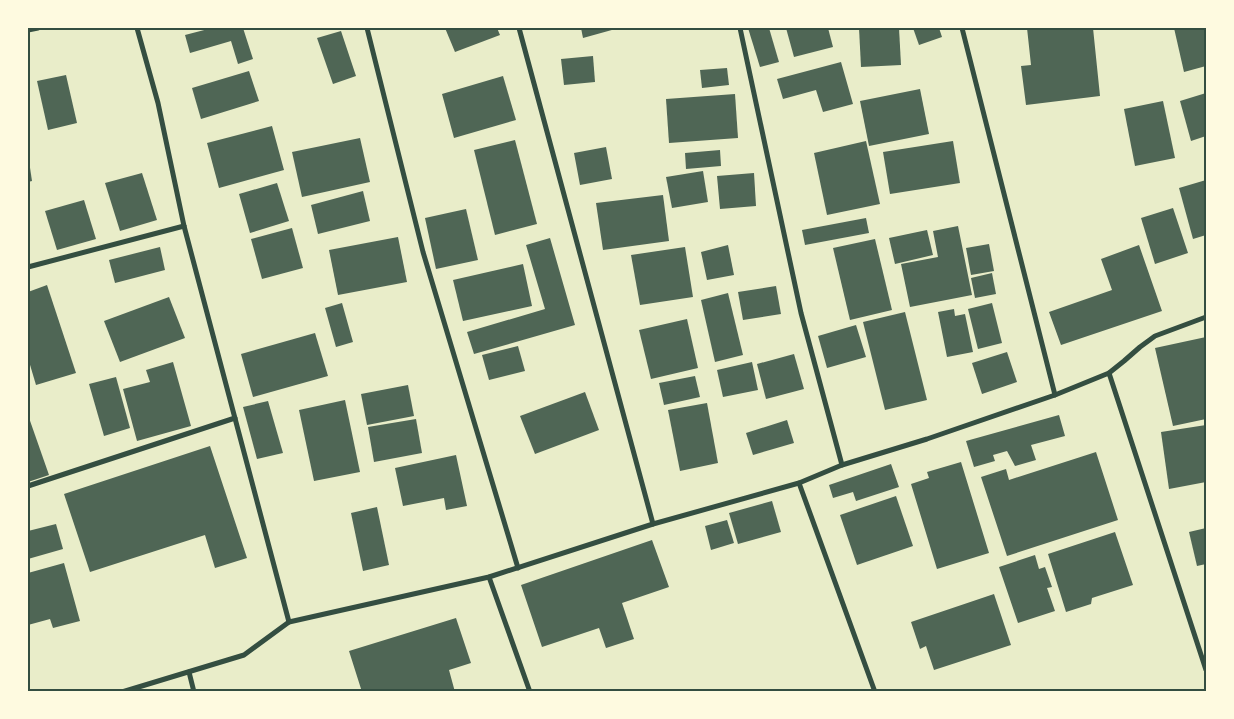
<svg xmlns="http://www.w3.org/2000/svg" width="1234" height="719" font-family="'IBM Plex Sans',sans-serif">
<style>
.building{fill:#4f6655}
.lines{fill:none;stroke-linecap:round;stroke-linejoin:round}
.minor{stroke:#344e41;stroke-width:5}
.neatline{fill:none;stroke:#344e41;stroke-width:2}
</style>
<rect width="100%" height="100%" fill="#e9edc9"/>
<g class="building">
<path d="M212,28H243L253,59L238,64L231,41L190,53L185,35Z"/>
<path d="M445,28H497L500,35L455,52Z"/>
<path d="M581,28H619L583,38Z"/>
<path d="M748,28H769L779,62L760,67Z"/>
<path d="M786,28H828L833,47L794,57Z"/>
<path d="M859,28H899L901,65L861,67Z"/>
<path d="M913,28H939L942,37L919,45Z"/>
<path d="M1027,28H1093L1100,96L1026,105L1021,66L1031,65Z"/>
<path d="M1174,28H1206V66L1184,72Z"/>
<path d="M341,31L356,76L333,84L317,38Z"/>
<path d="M593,56L595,82L564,85L561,59Z"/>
<path d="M841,62L853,104L823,112L816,90L783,99L777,79Z"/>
<path d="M727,68L729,85L702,88L700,70Z"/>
<path d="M249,71L259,101L201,119L192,88Z"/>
<path d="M66,75L77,123L48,130L37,81Z"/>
<path d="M503,76L516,120L454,138L442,94Z"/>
<path d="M920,89L929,134L869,146L860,101Z"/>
<path d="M1206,93V136L1191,141L1180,101Z"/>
<path d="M735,94L738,138L669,143L666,99Z"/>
<path d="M1163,101L1175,158L1135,166L1124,109Z"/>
<path d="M272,126L284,170L219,188L207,143Z"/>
<path d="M360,138L370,182L302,197L292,152Z"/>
<path d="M515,140L537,224L495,235L474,150Z"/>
<path d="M866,141L880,204L827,215L814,153Z"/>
<path d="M953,141L960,183L890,194L883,152Z"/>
<path d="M606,147L612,179L580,185L574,153Z"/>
<path d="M720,150L721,166L686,169L685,153Z"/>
<path d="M28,161H29L32,181L28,182Z"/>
<path d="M703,171L708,202L672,208L666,177Z"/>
<path d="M142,173L157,220L120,231L105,183Z"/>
<path d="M754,173L756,206L720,209L717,176Z"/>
<path d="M1206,180V235L1193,239L1179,188Z"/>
<path d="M277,183L289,221L250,233L239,194Z"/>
<path d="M363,191L370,221L318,234L311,205Z"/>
<path d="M663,195L669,241L603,250L596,203Z"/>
<path d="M84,200L96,239L57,250L45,211Z"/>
<path d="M1173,208L1188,253L1155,264L1141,218Z"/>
<path d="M466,209L478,260L436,269L425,218Z"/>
<path d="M866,218L869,233L805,245L802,230Z"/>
<path d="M958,226L972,295L910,307L901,264L938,257L933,231Z"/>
<path d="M292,228L303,268L262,279L251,239Z"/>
<path d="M927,230L933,255L895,264L889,238Z"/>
<path d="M398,237L407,282L338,295L329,250Z"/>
<path d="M550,238L575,325L474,354L467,332L545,309L526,245Z"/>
<path d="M875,239L892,310L850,320L833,248Z"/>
<path d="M989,244L994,271L971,275L966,248Z"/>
<path d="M728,245L734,275L707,280L701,252Z"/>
<path d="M1139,245L1162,311L1061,345L1049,312L1112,290L1101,259Z"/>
<path d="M160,247L165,270L115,283L109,260Z"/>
<path d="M685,247L693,297L640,305L631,255Z"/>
<path d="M523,264L532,306L463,321L453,280Z"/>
<path d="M992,273L996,294L975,298L971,278Z"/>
<path d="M47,285L76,373L36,385L28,358V292Z"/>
<path d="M776,286L781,314L743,320L738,292Z"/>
<path d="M728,293L743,355L715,362L701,300Z"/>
<path d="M169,297L185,338L120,362L104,321Z"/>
<path d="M342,303L353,342L336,347L325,308Z"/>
<path d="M992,303L1002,343L978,349L968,309Z"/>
<path d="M954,309L955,316L965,314L973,352L947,357L938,312Z"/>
<path d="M905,312L927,400L885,410L863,322Z"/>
<path d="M687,319L698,368L651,379L639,330Z"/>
<path d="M856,325L866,357L827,368L818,336Z"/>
<path d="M315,333L328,376L253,397L241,354Z"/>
<path d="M1206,337V419L1173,426L1155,348Z"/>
<path d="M518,346L525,371L489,380L482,355Z"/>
<path d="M1007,352L1017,382L982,394L972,363Z"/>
<path d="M794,354L804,389L766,399L757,364Z"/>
<path d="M173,362L191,426L137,441L123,389L150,382L146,370Z"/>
<path d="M752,362L758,390L723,397L717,370Z"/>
<path d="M695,376L700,397L664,405L659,383Z"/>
<path d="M116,377L130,428L104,436L89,384Z"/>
<path d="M408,385L414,416L367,425L361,394Z"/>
<path d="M585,392L599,430L535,454L520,416Z"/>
<path d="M345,400L360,472L314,481L299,410Z"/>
<path d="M268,401L283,453L257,459L243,407Z"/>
<path d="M707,403L718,463L680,471L668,410Z"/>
<path d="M28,415L49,475L28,482Z"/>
<path d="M1059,415L1065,436L1031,445L1036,460L1015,466L1007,451L993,455L995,461L974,467L966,441Z"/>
<path d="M416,419L422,453L374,462L368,427Z"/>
<path d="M787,420L794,443L753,455L746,433Z"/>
<path d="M1206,425V482L1169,489L1161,432Z"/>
<path d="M210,446L247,558L215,568L205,535L90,572L64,494Z"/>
<path d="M1096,452L1118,520L1007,556L981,477L1006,469L1009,480Z"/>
<path d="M456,455L467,506L446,510L444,498L403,506L395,468Z"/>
<path d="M961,462L989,553L937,569L911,484L929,478L927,472Z"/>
<path d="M891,464L899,487L856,501L853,492L833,498L829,485Z"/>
<path d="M896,496L913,546L857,565L840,515Z"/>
<path d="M772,501L781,532L738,544L729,513Z"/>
<path d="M377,507L389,565L363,571L351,513Z"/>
<path d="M727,520L734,543L711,550L705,526Z"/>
<path d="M56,524L63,549L28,559V531Z"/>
<path d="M1206,528V564L1197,566L1189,532Z"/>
<path d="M1115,532L1133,585L1092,598L1091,604L1066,612L1048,554Z"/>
<path d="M652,540L669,587L622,603L634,639L606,648L599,628L542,647L521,585Z"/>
<path d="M1035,555L1039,569L1045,567L1052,587L1047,588L1055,611L1018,623L999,567Z"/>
<path d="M64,563L80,621L53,628L50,619L28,625V573Z"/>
<path d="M994,594L1011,645L934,670L926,646L920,649L911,622Z"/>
<path d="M456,618L471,663L449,670L455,692H362L349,651Z"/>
</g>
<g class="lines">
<g class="minor">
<path d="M137,28L158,103L184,226L289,622"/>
<path d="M367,28L423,252L518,568"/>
<path d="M519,28L653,524"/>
<path d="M740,28L801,313L842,465"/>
<path d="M962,28L1055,395L1109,373L1206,670"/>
<path d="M28,30L38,28"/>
<path d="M28,267L184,226"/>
<path d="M1109,373L1124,361L1140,347L1155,336L1206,317"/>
<path d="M799,483L875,692"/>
<path d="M28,486L235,418"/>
<path d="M489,577L530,692"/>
<path d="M189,672L194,692"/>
<path d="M122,692L244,655L289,622L489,577L653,524L799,483L842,465L927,439L1055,395"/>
</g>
</g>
<rect width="1234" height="719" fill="none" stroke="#fefae0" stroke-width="58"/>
<rect x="29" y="29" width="1176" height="661" class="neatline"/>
</svg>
